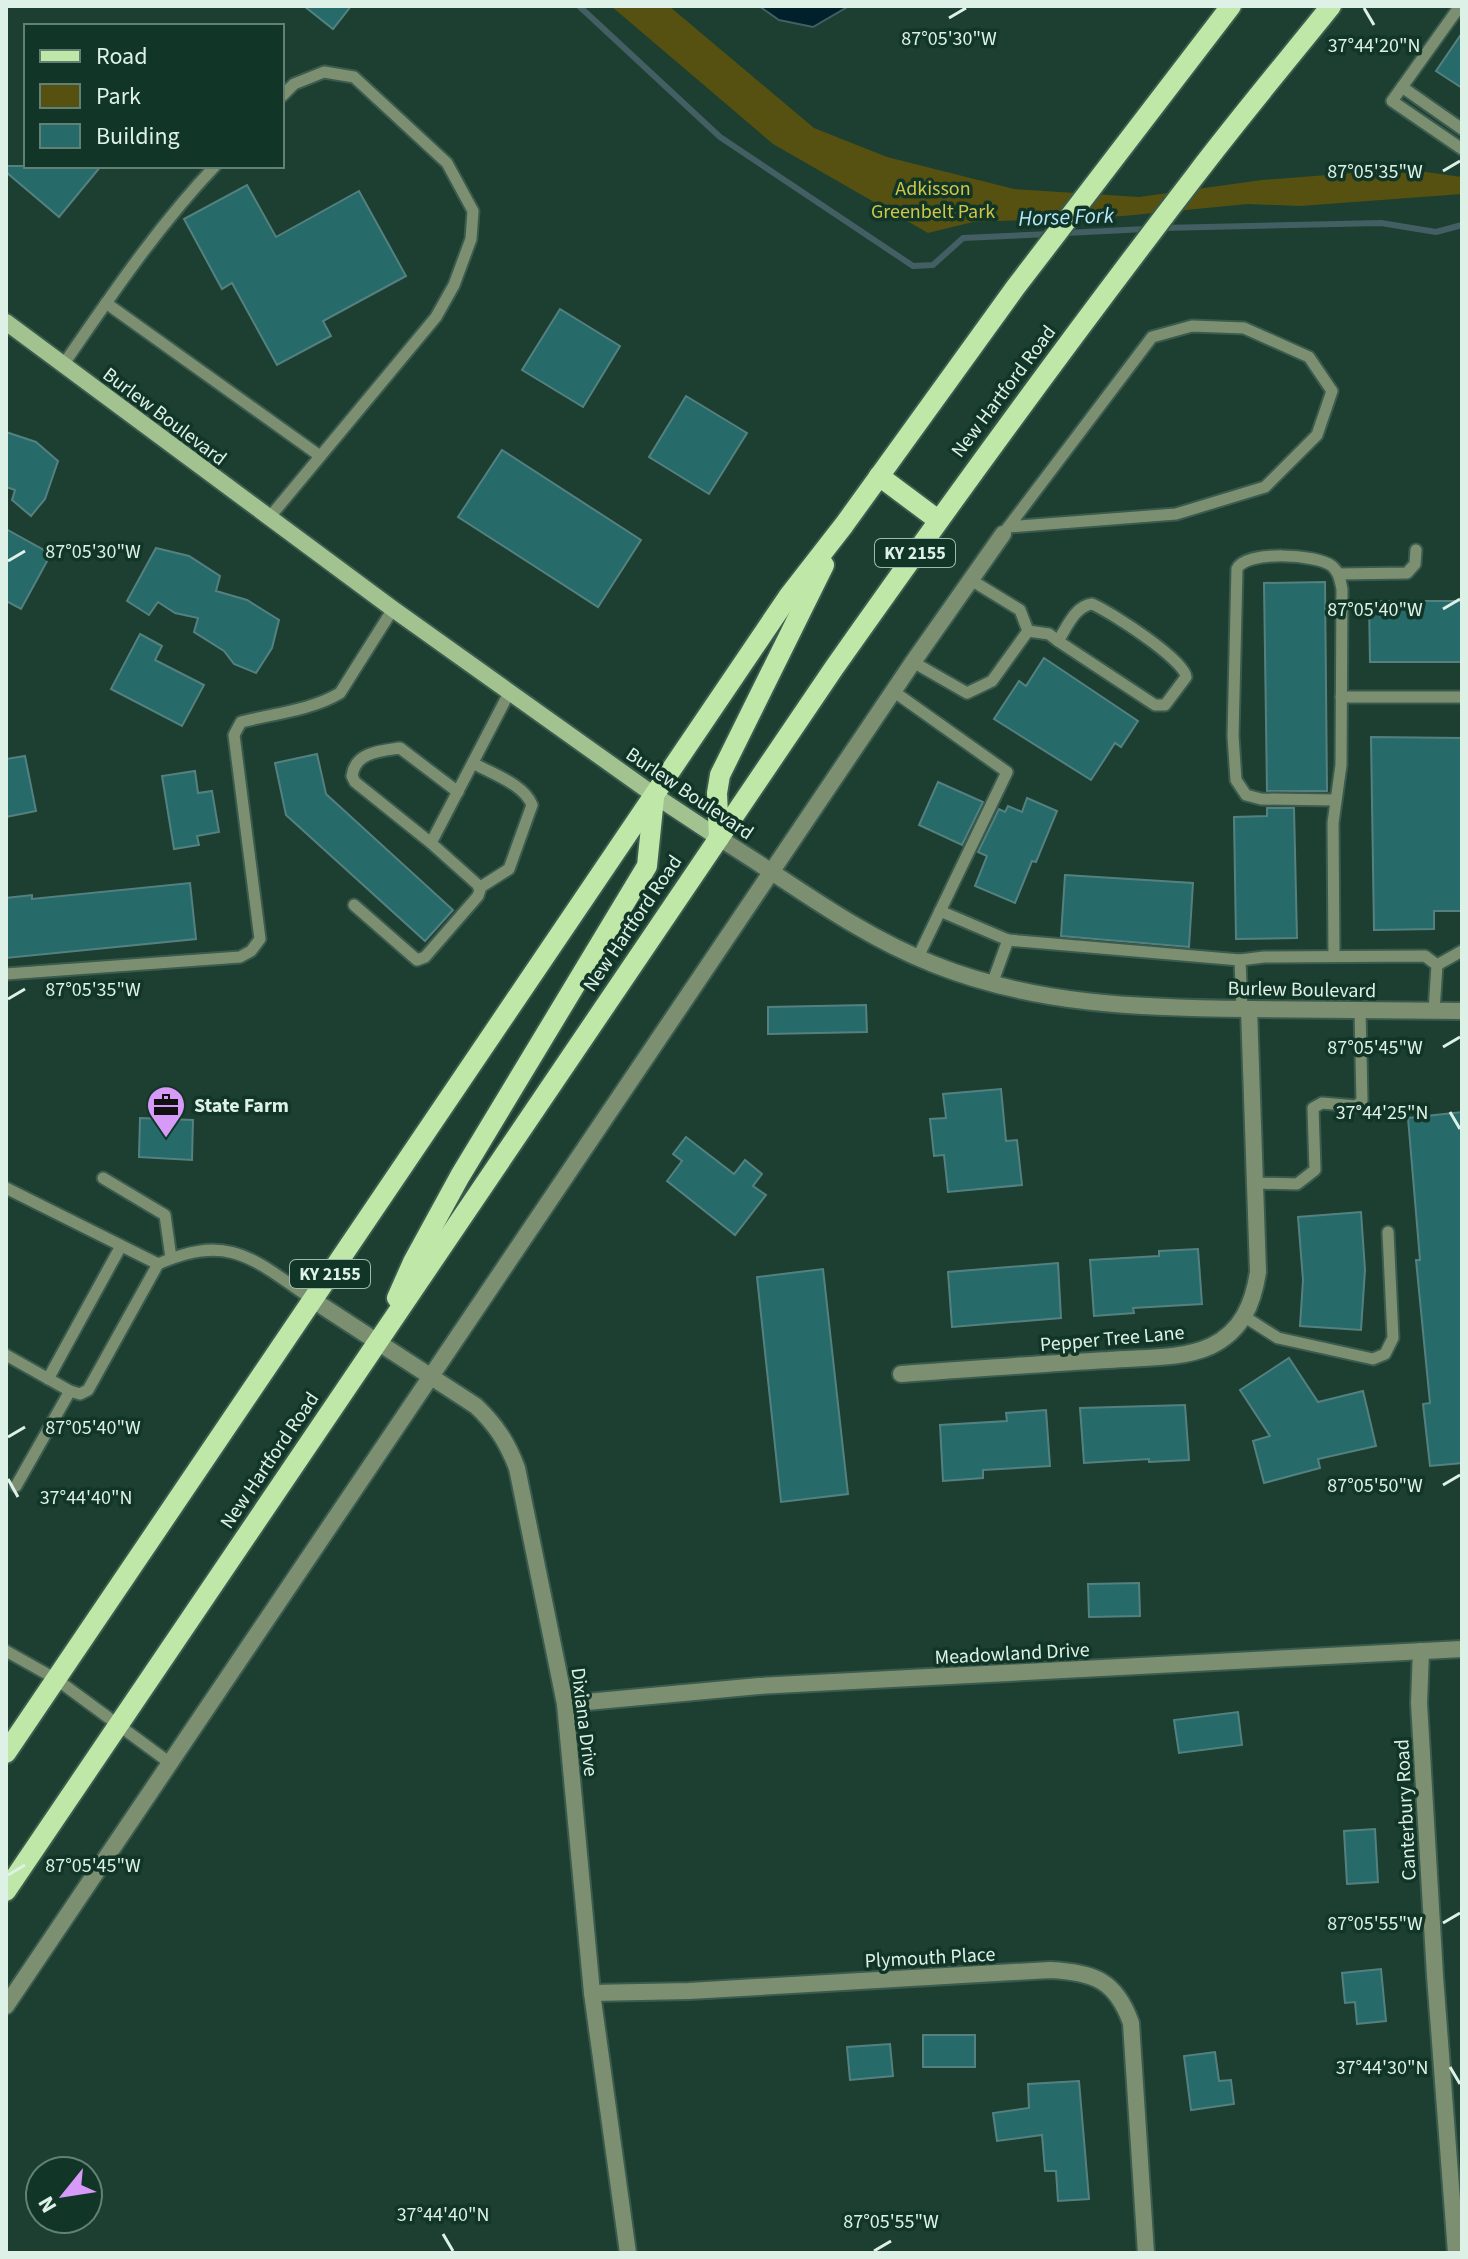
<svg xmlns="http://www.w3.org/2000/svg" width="1468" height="2259" font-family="'Source Sans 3',sans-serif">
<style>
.green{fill:#565110}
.water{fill:#00202b;stroke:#435f63;stroke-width:2}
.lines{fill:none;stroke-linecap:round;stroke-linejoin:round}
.stream{stroke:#435f63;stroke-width:6}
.building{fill:#266a6a;stroke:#548180;stroke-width:2}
.lane-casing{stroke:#3b5b4e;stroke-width:15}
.street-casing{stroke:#3b5b4e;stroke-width:20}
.secondary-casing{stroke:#3b5b4e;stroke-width:20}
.primary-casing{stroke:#3b5b4e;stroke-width:24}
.lane{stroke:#7c9071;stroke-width:11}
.street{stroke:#7c9071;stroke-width:16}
.secondary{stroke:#a2c290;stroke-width:16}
.primary{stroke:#bfe8a8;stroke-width:20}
.ticks{fill:none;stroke:#def1e7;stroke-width:3}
.labels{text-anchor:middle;stroke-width:7;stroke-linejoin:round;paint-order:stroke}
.shield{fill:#113527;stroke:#a0b9ad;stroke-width:2}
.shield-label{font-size:18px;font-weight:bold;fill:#def1e7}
.park-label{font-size:20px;fill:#cfc549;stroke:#113527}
.street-label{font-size:20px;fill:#def1e7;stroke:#113527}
.poi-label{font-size:20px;font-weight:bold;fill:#def1e7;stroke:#113527;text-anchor:start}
.water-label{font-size:22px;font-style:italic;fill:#b6e7fb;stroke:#113527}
.ticks-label{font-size:20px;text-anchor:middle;fill:#def1e7;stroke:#113527;stroke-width:7;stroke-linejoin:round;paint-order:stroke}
</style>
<rect width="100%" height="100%" fill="#1c3f31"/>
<path class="green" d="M611,6H669L814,128L887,157L1014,189L1139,197L1262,180L1404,169L1462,177V194L1300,206L1248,204L1123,216L973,222L928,233L773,144Z"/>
<path class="water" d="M759,6H849L813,27L779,20Z"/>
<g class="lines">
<g class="stream">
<path d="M579,6L720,137L913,266L933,265L963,238L1050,234"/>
<path d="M1161,228L1381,223L1436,232L1462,225"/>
<path d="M1066,233L1146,229"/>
</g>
</g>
<g class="building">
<path d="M304,6H351L333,29Z"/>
<path d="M1462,33V88L1436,71Z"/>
<path d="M6,166H101L59,217L6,172Z"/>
<path d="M247,185L276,237L359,191L406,276L323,321L331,336L277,365L232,283L222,289L184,219Z"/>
<path d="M560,309L620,346L583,407L522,370Z"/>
<path d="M686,396L747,433L709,494L649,457Z"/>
<path d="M6,432L36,442L58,461L45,499L31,516L12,500L15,490L6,487Z"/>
<path d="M502,450L641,540L598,607L458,517Z"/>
<path d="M6,529L51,554L21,609L6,601Z"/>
<path d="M156,548L189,556L220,576L216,591L247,600L279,620L272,648L256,673L234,664L224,651L194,632L198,618L175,613L158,602L149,615L127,601Z"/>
<path d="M1325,582L1327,791H1267L1264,583Z"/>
<path d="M1369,601H1462V662H1370Z"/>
<path d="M140,634L162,646L155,660L204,685L182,726L111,689Z"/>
<path d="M1044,658L1138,721L1121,747L1115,743L1091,780L994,719L1019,681L1026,686Z"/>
<path d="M1371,737L1462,738V911H1434V929L1374,930Z"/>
<path d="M317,754L326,794L453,910L425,941L286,815L275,763Z"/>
<path d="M25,756L36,811L6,817V759Z"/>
<path d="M195,771L198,793L212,791L219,832L197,836L199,845L174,849L162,776Z"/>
<path d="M938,782L983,802L962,845L919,825Z"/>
<path d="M1027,798L1057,811L1036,862L1032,861L1015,903L975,886L987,856L978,852L999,809L1005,812L1008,806L1022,812Z"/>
<path d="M1267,808H1294L1297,938L1236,939L1234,817L1267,816Z"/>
<path d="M1065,875L1193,883L1189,947L1061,936Z"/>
<path d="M190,883L196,939L6,958V898L32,895V899Z"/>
<path d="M866,1005L867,1032L768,1034V1007Z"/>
<path d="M1001,1089L1006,1141L1017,1140L1022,1185L948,1192L944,1155L934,1156L930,1119L946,1118L943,1094Z"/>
<path d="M1462,1112V1463L1430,1466L1423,1404L1430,1403L1416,1260H1420L1408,1118Z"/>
<path d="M140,1118L193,1120L192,1160L139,1157Z"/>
<path d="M686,1137L734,1174L745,1160L762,1174L753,1186L766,1195L735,1235L667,1181L682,1161L673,1154Z"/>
<path d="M1361,1212L1365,1270L1361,1330L1300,1326L1303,1280L1298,1217Z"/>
<path d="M1198,1249L1202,1304L1133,1308L1134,1313L1094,1316L1090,1260L1159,1256V1251Z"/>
<path d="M1058,1263L1061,1318L952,1327L948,1272Z"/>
<path d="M823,1269L848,1494L781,1502L757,1277Z"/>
<path d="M1289,1358L1318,1402L1363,1391L1376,1446L1318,1459L1320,1468L1264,1483L1253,1441L1270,1436L1240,1390Z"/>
<path d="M1185,1405L1189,1460L1149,1462V1459L1084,1463L1080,1408Z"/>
<path d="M1046,1410L1050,1466L983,1470V1478L943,1481L940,1425L1007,1421L1006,1413Z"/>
<path d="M1139,1583L1140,1616L1089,1617L1088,1584Z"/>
<path d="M1238,1712L1242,1745L1179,1753L1174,1720Z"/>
<path d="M1375,1829L1378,1882L1347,1884L1344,1831Z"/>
<path d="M1381,1969L1386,2021L1357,2024L1355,2002L1345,2003L1342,1973Z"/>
<rect x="923" y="2035" width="52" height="32"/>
<path d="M890,2044L893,2076L850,2080L847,2047Z"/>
<path d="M1215,2052L1219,2081L1231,2080L1234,2104L1191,2110L1184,2056Z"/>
<path d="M1079,2081L1089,2199L1058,2201L1056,2171H1045L1042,2135L997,2141L993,2113L1029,2108L1028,2084Z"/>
</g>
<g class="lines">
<defs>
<g id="lane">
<path d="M1460,6L1392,101L1462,149"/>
<path d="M1402,87L1462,129"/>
<path d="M106,303L320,456"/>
<path d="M63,365C111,296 157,227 215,166"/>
<path d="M269,518L436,317L454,285L471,239L473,211L447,163L354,77L324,72L294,84L282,96"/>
<path d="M1003,534L1152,337L1192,326L1244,328L1309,357L1332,391L1317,435L1265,487L1176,514L1008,527"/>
<path d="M1339,574L1407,573L1415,564L1416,550"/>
<path d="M1028,631L1049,634L1058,641L1155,705H1165L1186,677C1185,660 1111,612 1092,604C1075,606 1067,627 1058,641"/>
<path d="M913,662L967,693L992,681L1028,631L1020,610L971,580"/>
<path d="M893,691L1007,772L918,957"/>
<path d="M1341,697H1462"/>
<path d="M473,763C492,774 524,784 532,805L509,869L479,888"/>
<path d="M431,843L355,782L352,776C355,752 380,751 400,748L458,792"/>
<path d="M354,905L417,960L425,957L478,896L480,890L478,885L431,843L509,693"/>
<path d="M940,911L1008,940"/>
<path d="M1334,956L1333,823L1341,765L1342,589C1340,580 1339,572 1332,566C1317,554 1245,550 1237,569L1233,736L1236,780L1246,795L1261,799L1335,800"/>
<path d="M1437,965L1462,951"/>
<path d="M6,974L240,957L251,951L260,939L234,735L241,722C272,714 312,710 340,693L393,609"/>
<path d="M992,984L1008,940L1240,960"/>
<path d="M1242,1009L1240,960L1264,957L1425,956L1437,965L1434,1011"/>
<path d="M103,1178L165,1215L171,1258"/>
<path d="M1255,1183L1297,1184L1315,1170L1313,1108L1322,1103L1356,1106L1362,1101L1360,1010"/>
<path d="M6,1188L158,1264"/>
<path d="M1245,1317L1278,1338L1373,1359L1385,1354L1393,1338L1388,1232"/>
<path d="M6,1355L70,1391L80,1394L88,1390L158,1264C230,1232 254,1260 313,1300"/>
<path d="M48,1379L121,1246"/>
<path d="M16,1486L70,1391"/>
<path d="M6,1651L56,1679L170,1763"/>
</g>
<g id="street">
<path d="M719,838C789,881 856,934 933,964C1035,1005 1141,1008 1249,1009C1320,1009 1391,1011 1462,1011"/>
<path d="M313,1300L476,1406C496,1425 507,1442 517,1468L565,1704L592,1993L628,2253"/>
<path d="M901,1374C970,1369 1039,1364 1108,1360C1141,1357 1181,1360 1211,1346C1242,1331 1253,1304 1258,1272L1249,1009"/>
<path d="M1421,1651L1419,1703L1435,1976L1456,2253"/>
<path d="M565,1704L759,1686L1462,1649"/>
<path d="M592,1993L689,1991L1050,1970C1093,1972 1116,1980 1131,2023L1146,2253"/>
<path d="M6,2006L913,662L1003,534"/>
</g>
<path id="secondary" d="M6,322L393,609L654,795L719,838"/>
<g id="primary">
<path d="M879,476L938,520"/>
<path d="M719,838L717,793L720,775L824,565"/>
<path d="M397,1298L413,1262L460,1176L647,866L654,798"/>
<path d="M6,1753L788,597L844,525L1015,288L1231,6"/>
<path d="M6,1891L834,668C951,502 1071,337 1195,176C1239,118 1286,62 1331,6"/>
</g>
</defs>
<use href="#lane" class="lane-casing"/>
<use href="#street" class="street-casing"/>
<use href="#secondary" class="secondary-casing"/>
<use href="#primary" class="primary-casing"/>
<use href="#lane" class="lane"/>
<use href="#street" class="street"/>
<use href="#secondary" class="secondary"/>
<use href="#primary" class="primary"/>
</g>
<path class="ticks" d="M1364,8L1374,25M949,18L966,8M1443,171L1460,161M8,561L25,551M1443,609L1460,599M8,999L25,989M1443,1047L1460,1037M1450,1112L1460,1129M8,1437L25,1427M8,1479L18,1497M1443,1485L1460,1475M8,1875L25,1865M1443,1923L1460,1913M1450,2067L1460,2084M443,2234L453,2251M874,2251L891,2241"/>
<defs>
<symbol id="office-pin" viewBox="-11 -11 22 30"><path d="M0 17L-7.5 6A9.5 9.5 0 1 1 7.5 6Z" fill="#d89af8" stroke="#113527"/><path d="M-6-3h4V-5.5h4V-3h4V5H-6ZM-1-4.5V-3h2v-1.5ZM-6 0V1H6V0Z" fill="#111"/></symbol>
</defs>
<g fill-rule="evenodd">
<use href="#office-pin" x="144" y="1083" width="44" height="60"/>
</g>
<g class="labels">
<g class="shield">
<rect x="875" y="539" width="80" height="28" rx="6"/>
<rect x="290" y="1260" width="80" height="28" rx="6"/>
</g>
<g class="shield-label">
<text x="915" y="559">KY 2155</text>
<text x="330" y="1280">KY 2155</text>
</g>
<g class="park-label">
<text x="933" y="195">Adkisson<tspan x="933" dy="23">Greenbelt Park</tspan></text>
</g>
<g class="street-label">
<text transform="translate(1003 391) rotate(-53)" y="7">New Hartford Road</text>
<text transform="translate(165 416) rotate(37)" y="7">Burlew Boulevard</text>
<text transform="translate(690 793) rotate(34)" y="7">Burlew Boulevard</text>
<text transform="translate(632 923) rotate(-56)" y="7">New Hartford Road</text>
<text transform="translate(1302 989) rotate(1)" y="7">Burlew Boulevard</text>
<text transform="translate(1112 1338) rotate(-5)" y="7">Pepper Tree Lane</text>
<text transform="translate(269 1460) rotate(-56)" y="7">New Hartford Road</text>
<text transform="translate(1012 1653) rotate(-3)" y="7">Meadowland Drive</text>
<text transform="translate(585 1722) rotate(83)" y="7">Dixiana Drive</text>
<text transform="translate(1405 1810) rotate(-93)" y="7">Canterbury Road</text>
<text transform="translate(930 1957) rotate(-3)" y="7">Plymouth Place</text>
</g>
<g class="poi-label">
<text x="194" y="1112">State Farm</text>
</g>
<g class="water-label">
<text transform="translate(1066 216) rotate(-2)" y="8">Horse Fork</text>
</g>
</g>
<g class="ticks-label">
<text x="949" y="45">87°05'30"W</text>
<text x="1374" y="52">37°44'20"N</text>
<text x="1375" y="178">87°05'35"W</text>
<text x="93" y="558">87°05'30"W</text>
<text x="1375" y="616">87°05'40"W</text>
<text x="93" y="996">87°05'35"W</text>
<text x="1375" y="1054">87°05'45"W</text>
<text x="1382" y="1119">37°44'25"N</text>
<text x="93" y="1434">87°05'40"W</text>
<text x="1375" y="1492">87°05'50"W</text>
<text x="86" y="1504">37°44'40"N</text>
<text x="93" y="1872">87°05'45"W</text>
<text x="1375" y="1930">87°05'55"W</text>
<text x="1382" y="2074">37°44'30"N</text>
<text x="443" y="2221">37°44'40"N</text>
<text x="891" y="2228">87°05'55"W</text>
</g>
<rect width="1468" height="2259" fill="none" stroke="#def1e7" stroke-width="16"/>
<rect x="24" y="24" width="260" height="144" fill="#113527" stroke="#638074" stroke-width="2"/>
<rect x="40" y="50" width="40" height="12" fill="#bfe8a8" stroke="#638074" stroke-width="2"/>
<text x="96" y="64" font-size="24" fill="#def1e7">Road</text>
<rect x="40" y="84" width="40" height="24" fill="#565110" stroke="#638074" stroke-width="2"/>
<text x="96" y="104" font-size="24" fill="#def1e7">Park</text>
<rect x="40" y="124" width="40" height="24" fill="#266a6a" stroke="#638074" stroke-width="2"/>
<text x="96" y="144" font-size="24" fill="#def1e7">Building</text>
<g transform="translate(64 2195) rotate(240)"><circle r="38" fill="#113527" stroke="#638074" stroke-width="2"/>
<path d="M0-6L14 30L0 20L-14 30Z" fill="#d89af8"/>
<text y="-12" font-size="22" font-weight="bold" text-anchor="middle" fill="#def1e7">N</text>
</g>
</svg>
